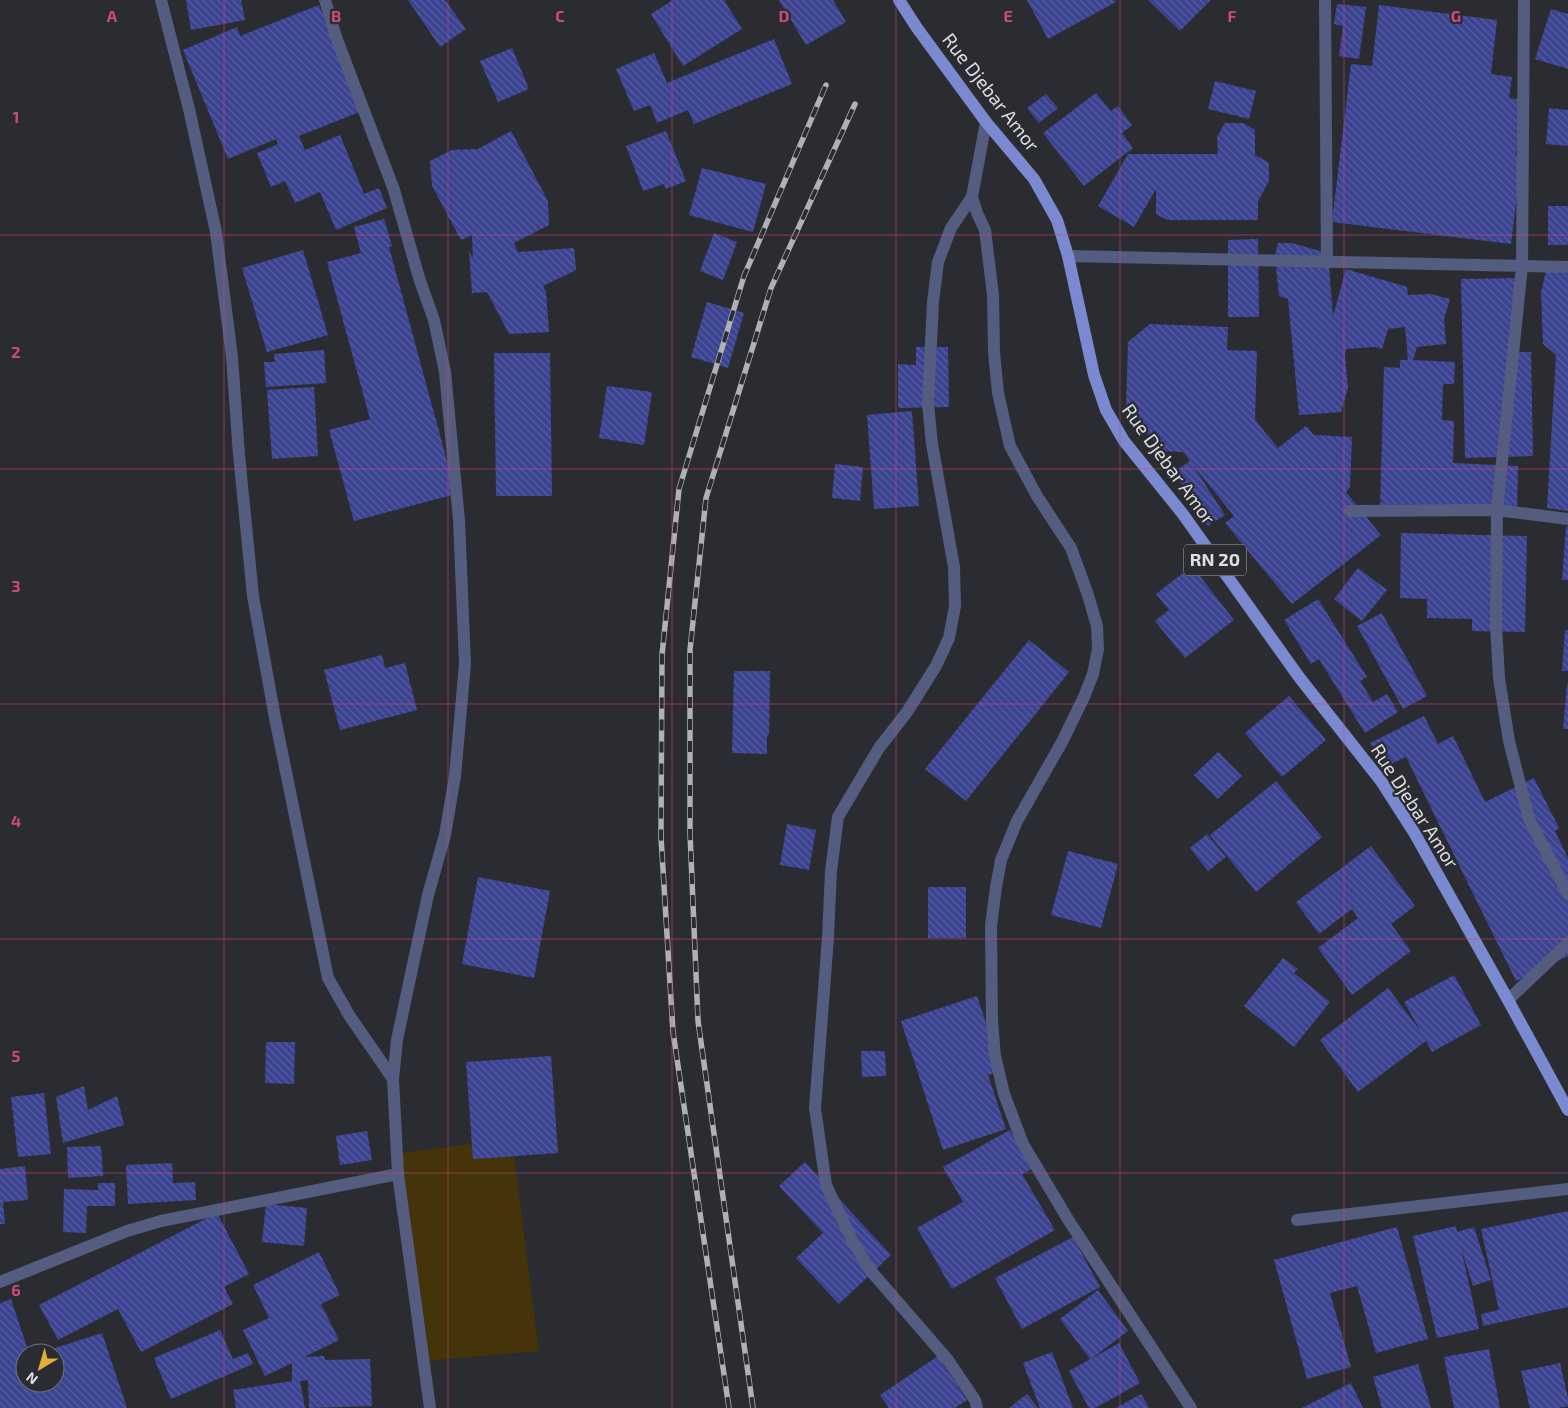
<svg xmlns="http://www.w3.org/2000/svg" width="1568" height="1408" font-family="'Exo 2',sans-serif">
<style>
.garden{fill:#453309}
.building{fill:url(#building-back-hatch)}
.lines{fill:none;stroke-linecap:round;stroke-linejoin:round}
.minor{stroke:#545c7f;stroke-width:12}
.tertiary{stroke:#545c7f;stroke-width:12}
.primary{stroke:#7b89d0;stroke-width:12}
.rail-casing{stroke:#b0b1b4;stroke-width:5.5}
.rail{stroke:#2b2c31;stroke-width:4;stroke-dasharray:11;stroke-linecap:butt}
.grid{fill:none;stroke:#c94a7d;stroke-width:1;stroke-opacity:0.55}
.labels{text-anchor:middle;stroke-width:4.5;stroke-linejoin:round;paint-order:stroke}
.shield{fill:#2b2c31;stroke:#a8a9ad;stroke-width:1}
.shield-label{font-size:18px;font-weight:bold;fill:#dedfe2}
.street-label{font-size:19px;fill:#dedfe2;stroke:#2b2c31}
.grid-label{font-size:16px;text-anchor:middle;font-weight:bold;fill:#c94a7d;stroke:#2b2c31;stroke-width:4.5;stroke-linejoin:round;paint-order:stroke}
</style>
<defs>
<pattern id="building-back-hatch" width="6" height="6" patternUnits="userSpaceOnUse" patternTransform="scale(1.25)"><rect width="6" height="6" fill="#3b4391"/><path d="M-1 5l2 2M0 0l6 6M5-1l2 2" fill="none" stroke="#575ea0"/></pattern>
</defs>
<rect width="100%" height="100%" fill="#2b2c31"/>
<path class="garden" d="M512,1139L539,1351L426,1361L400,1153Z"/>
<g class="building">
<path d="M186,0H241L245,20L191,30Z"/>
<path d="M408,0H445L466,29L440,47Z"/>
<path d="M673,0H724L742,29L683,66L651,14Z"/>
<path d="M779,0H833L846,22L806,45Z"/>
<path d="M1027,0H1115L1116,2L1048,39Z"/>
<path d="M1148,0H1211L1180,31Z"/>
<path d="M1337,4L1366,7L1359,59L1339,56L1343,26L1334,24Z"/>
<path d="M319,5L362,111L299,136L305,150L340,135L364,194L379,188L387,208L336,230L320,192L295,203L285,181L271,187L257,153L278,144L276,139L228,159L183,50L237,27L240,36Z"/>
<path d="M1379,5L1497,20L1491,74L1512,77L1509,98L1522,100L1516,155H1522L1511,244L1332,222L1351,64L1372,66Z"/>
<path d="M1551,9L1568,14V69L1535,59Z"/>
<path d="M774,39L792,84L694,124L688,110L657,123L650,105L634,111L616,69L654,53L667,83Z"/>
<path d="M512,48L529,89L498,102L480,61Z"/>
<path d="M1215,81L1256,91L1249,119L1208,109Z"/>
<path d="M1096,93L1111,111L1118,106L1132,125L1122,133L1133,148L1084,186L1043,133Z"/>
<path d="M1046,94L1058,108L1039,123L1027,108Z"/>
<path d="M1549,108L1568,110V146L1546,144Z"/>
<path d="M1225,123H1243L1255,130V155L1269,163V181L1258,201V220H1167L1156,214V189L1134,227L1098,206L1128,154H1218L1217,137Z"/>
<path d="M511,131L548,201L549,225L514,243L518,252L574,248L576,270L543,286L546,292L549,332L509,334L487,292L472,293L469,251L473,258L472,235L461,240L432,186L430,161L452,150L478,149Z"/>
<path d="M666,131L686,181L666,189L664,184L643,191L626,146Z"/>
<path d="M702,168L766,184L753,232L689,215Z"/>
<rect x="1548" y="206" width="20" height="39"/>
<path d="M384,219L392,246L389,247L456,494L354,521L329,430L370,419L327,262L361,253L354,227Z"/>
<path d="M714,233L737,242L723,280L700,271Z"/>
<path d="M1258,239L1259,317H1228V240Z"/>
<path d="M1278,243H1291L1328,253L1333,316L1346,269L1407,287L1408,295L1431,294L1450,299L1444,319L1446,344L1417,347L1413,360L1455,362L1454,384H1443L1442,420L1454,421L1453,463L1518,466L1517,516L1380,511L1384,367L1400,368V360H1408L1405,327L1388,329L1382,349L1375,347L1346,349L1345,353L1348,388L1341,412L1299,415L1288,299L1279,296L1275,255Z"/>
<path d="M303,250L328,335L267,352L242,268Z"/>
<path d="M1546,271L1568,273V511L1547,508L1556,355L1543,344L1541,293Z"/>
<path d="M1516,278L1518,352H1531L1533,456L1465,458L1461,279Z"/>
<path d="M707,302L744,313L728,368L691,357Z"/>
<path d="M1150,324L1228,327L1227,350L1257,351L1255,420L1278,448L1306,426L1314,435L1352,437L1350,487L1346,492L1381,535L1292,604L1225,523L1234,516L1192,464L1225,515L1208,526L1174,472L1190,461L1183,452L1162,451L1126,407L1128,342Z"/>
<path d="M916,347H948L949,407L898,408V364L916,365Z"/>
<path d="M324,350L326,383L266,387L264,362H275L274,354Z"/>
<path d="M494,353H550L552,496H496Z"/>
<path d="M607,386L652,392L644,445L599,438Z"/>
<path d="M314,387L318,456L272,459L267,390Z"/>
<path d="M912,411L919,506L874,509L867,415Z"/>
<path d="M835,464L863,467L860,501L832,498Z"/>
<path d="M1566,526H1568V580H1562Z"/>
<path d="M1401,533L1527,536L1525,632L1472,631V619L1427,618V599L1400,598Z"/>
<path d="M1192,566L1234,620L1185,658L1155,621L1169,610L1156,594Z"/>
<path d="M1358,568L1387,590L1362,621L1334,599Z"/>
<path d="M1318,599L1367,677L1360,681L1373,702L1387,694L1398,712L1365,733L1319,659L1311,664L1284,620Z"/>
<path d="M1382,613L1427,696L1403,709L1357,626Z"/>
<path d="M1565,630H1568V671H1562Z"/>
<path d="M1029,640L1069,672L966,801L925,769Z"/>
<path d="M382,655L385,668L405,663L417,710L340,730L324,670Z"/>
<path d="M734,671H770L769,735L767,736V754L732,753Z"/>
<path d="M1567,684H1568V729H1563Z"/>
<path d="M1289,696L1326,740L1282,777L1245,733Z"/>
<path d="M1424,716L1438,744L1453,736L1485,802L1534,778L1559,828L1555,831L1568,858V956L1516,981L1406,757L1382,768L1370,743Z"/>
<path d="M1218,752L1242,776L1218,799L1194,775Z"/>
<path d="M1276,781L1322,837L1256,892L1210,835Z"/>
<path d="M787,824L816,830L809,870L780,865Z"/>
<path d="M1207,834L1226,857L1208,871L1190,848Z"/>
<path d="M1371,846L1415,906L1391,924L1411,951L1352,995L1318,948L1358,918L1352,909L1319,934L1296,902Z"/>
<path d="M1068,851L1118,864L1101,928L1051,915Z"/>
<path d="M478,877L550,891L534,978L462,964Z"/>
<rect x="928" y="887" width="38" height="51"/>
<path d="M1283,958L1298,969L1294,973L1330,1002L1294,1047L1244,1006Z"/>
<path d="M1454,975L1481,1025L1432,1052L1426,1041L1358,1092L1320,1040L1388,988L1421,1032L1404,1002Z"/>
<path d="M977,996L1002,1070L988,1075L1006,1129L943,1150L901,1021Z"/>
<path d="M266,1042H295L294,1084L265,1083Z"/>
<path d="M861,1051H885L886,1076L862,1077Z"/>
<path d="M551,1056L558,1153L473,1159L466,1062Z"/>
<path d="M84,1086L88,1110L117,1096L124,1125L63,1143L56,1097Z"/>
<path d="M44,1093L51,1154L18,1157L11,1097Z"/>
<path d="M1010,1130L1032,1169L1022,1174L1055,1230L952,1289L917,1228L963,1202L943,1167Z"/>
<path d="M367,1131L372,1160L340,1165L336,1136Z"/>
<path d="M101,1146L103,1176L68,1178L67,1147Z"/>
<path d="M805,1162L891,1255L839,1304L796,1258L823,1233L779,1186Z"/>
<path d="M172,1163L173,1183L195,1182L196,1200L128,1204L126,1165Z"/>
<path d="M25,1166L28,1200L3,1202L5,1224H0V1169Z"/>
<path d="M98,1183H115V1206H87L86,1233L63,1232L64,1189L98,1190Z"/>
<path d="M266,1204L307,1208L304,1246L262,1242Z"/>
<path d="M1568,1211V1307L1483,1326L1481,1314L1499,1310L1481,1229Z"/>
<path d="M217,1213L249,1274L224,1287L233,1304L141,1352L118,1309L58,1340L39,1305Z"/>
<path d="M1456,1226L1457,1232L1474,1227L1491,1280L1473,1286L1461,1248L1479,1329L1437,1338L1413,1236Z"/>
<path d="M1397,1227L1428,1339L1376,1353L1357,1286L1330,1293L1351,1367L1307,1379L1274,1260Z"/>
<path d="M1073,1237L1100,1287L1022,1329L995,1278Z"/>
<path d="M319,1252L340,1295L321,1304L339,1340L304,1357L324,1356L325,1360L370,1359L372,1406L309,1408L308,1380L300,1381L305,1408H236L233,1390L292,1381V1363L265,1376L243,1330L269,1318L253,1285Z"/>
<path d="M1098,1290L1128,1331L1091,1359L1119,1343L1140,1383L1095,1408H1089L1069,1371L1090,1359L1060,1319Z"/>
<path d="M11,1299L29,1353H25V1383H55V1353H40L102,1333L127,1408H0V1303Z"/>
<path d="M220,1330L233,1359L248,1353L253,1364L171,1399L154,1358Z"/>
<path d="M1489,1349L1500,1408H1454L1444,1357Z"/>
<path d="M1052,1352L1073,1408H1040L1023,1363Z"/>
<path d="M938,1356L967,1400L955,1408H889L880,1395Z"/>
<path d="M1560,1363L1568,1398V1406L1559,1408H1530L1521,1371Z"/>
<path d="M1418,1364L1431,1408H1382L1373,1377Z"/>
<path d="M1351,1383L1363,1408H1302Z"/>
<path d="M1027,1394L1038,1408H1009Z"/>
<path d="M1141,1394L1149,1408H1116Z"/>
</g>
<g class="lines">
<g class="minor">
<path d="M161,0L189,109L216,232L232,357L239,455L253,596L275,718L328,978L349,1015L393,1079"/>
<path d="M325,0L336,37L394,190L420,281L434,320L445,372L459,520L465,664L455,776L445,835L428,895L409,983L397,1040L393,1079L398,1174L430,1408"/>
<path d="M1325,0L1327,263"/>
<path d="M1524,0L1522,266L1497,510L1496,625L1499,678L1509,741L1529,819L1568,894"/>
<path d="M972,197L951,228L938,262L933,302L928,404L932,444L954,567L955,606L949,638L936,666L907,712L879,748L838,817L831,871L828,937L815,1108L826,1185L852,1240L870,1270L948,1360L975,1400L977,1408"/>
<path d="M1068,256L1568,267"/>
<path d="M1350,511L1497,510L1568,519"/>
<path d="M1508,1000L1568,943"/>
<path d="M1297,1220L1568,1189"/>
<path d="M0,1282L127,1231L161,1221L398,1174"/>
</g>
<path class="tertiary" d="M986,122L972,197L977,213L985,230L987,246L993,295L994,352L998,393L1010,446L1037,496L1071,548L1088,595L1097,626L1098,649L1093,674L1084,697L1062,742L1017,821L1001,860L996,887L991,926L992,1021L995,1056L1004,1094L1023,1144L1069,1221L1191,1408"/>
<path class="primary" d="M899,0L917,28L986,122L1034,179L1057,220L1068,256L1094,375L1106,410L1124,441L1182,513L1299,677L1381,781L1415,834L1508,1000L1568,1110"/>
<defs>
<g id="rail">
<path d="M729,1408L673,1032L661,837L662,655L679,489L744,276L826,85"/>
<path d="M753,1408L698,1021L690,833V650L706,498L771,288L855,104"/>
</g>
</defs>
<use href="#rail" class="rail-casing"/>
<use href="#rail" class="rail"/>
</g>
<path class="grid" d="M224,0V1408M448,0V1408M672,0V1408M896,0V1408M1120,0V1408M1344,0V1408M0,235H1568M0,469H1568M0,704H1568M0,939H1568M0,1173H1568"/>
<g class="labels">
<rect class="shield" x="1184" y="544.5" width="62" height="31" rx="4"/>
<g class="shield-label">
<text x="1215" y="566">RN 20</text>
</g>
<g class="street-label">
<text transform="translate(991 92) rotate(52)" y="7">Rue Djebar Amor</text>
<text transform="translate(1169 464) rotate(54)" y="7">Rue Djebar Amor</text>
<text transform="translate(1415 806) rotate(57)" y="7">Rue Djebar Amor</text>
</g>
</g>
<g class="grid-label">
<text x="112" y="22">A</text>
<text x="336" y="22">B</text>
<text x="560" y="22">C</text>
<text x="784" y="22">D</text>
<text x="1008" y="22">E</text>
<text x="1232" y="22">F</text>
<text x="1456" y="22">G</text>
<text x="16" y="123">1</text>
<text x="16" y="358">2</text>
<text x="16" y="592">3</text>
<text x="16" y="827">4</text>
<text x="16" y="1062">5</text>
<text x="16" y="1296">6</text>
</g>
<g transform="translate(40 1368) rotate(218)"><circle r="24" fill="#2b2c31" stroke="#737478"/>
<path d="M0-4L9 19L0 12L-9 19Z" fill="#e2ae34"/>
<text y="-8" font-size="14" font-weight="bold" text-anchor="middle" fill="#dedfe2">N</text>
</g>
</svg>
